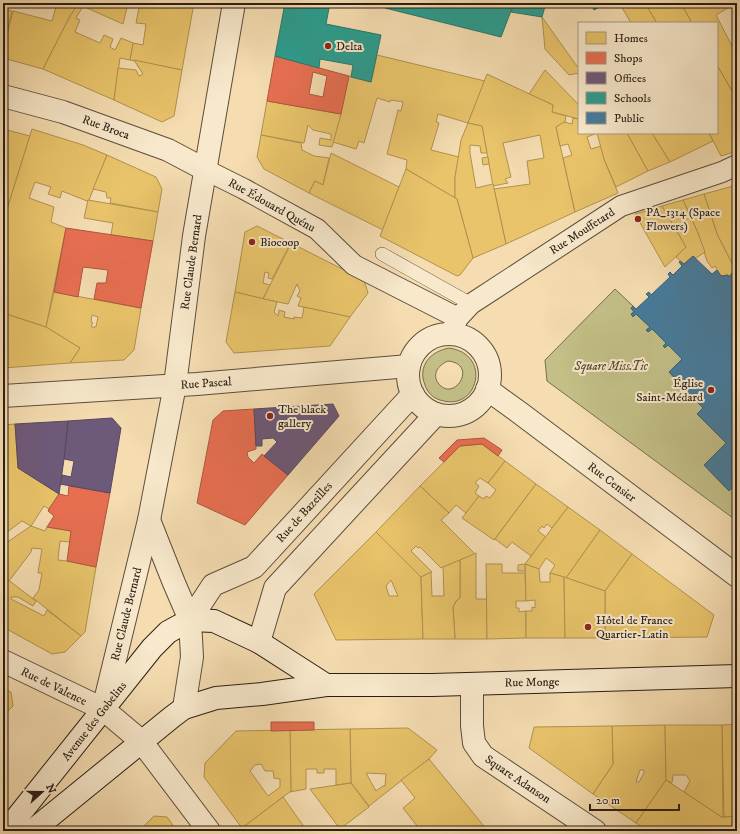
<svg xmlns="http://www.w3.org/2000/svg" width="740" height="834" font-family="'IM FELL DW Pica',serif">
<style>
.green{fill:#c3bf87;stroke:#766e4e;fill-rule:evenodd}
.homes{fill:#e9c46a;stroke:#af9250;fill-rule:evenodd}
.shops{fill:#e76f51;stroke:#ae563f;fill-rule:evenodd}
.offices{fill:#6d597a;stroke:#59475c}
.schools{fill:#2a9d8f;stroke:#2a776a}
.public{fill:#457b9d;stroke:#3d5f74}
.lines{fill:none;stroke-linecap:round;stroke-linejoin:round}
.service-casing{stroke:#5c4d3c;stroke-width:14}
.pedestrian-casing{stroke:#5c4d3c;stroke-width:22}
.minor-casing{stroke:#5c4d3c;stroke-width:24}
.tertiary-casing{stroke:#5c4d3c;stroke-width:24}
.secondary-casing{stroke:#291d15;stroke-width:24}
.service{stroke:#f8e9cc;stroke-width:13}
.pedestrian{stroke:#f8e9cc;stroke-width:20}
.minor{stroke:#f8e9cc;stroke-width:22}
.tertiary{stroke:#f8e9cc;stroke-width:22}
.secondary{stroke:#f8e9cc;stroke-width:22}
.poi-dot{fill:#8f2418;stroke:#f8e9cc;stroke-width:1.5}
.labels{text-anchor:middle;stroke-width:4;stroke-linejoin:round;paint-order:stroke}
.poi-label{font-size:12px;fill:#291d15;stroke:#f8e9cc;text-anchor:start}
.street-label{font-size:12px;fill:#291d15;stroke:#f8e9cc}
.park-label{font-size:12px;font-style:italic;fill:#574e37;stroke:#f8e9cc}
</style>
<rect width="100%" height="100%" fill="#f5ddb1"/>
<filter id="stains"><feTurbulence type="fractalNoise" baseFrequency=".005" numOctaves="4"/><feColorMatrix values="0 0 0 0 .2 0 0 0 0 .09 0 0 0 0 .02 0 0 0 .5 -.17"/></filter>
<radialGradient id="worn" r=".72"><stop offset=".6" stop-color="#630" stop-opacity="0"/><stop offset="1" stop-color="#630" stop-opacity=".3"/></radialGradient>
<g class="green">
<path d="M615,289L633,306L631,308L634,312L631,314L633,316L636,314L650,327L647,330L648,332L652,329L666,343L663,346L665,348L668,345L682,359L669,372L703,408L697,414L726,443L704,465L729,491L737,484V521L547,381L545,360Z"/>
<path d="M449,348C493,354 478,413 440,400C433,398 427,392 425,385C417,366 431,351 449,348ZM448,361C479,364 454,404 438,383C432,374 438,365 448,361Z"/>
</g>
<g class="homes">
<path d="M57,3H71L78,5L70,16L43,69L3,58V50L13,11L52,21Z"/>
<path d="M79,3H128L123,24L78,4Z"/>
<path d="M140,3H194L182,70L130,60L133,43L143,45L146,24L136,23Z"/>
<path d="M622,3H645L657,23H631L620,4Z"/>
<path d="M645,3H681L692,23H657Z"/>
<path d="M681,3H736L716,15L733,48L737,47V100L717,65V23H692Z"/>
<path d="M77,6L82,8L76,18L80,20L75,32L100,43L104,35L113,39L110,47L115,50L121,38L133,43L130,60L120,58L114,100L43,69L70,16Z"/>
<path d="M3,9L12,11L3,47Z"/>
<path d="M542,17L579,69V73L569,75L545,49Z"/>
<path d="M377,55L485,81L468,123L438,114L436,122L439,123L431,150L459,157L455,177V198L406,169L407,160L387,154L398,110L401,111L403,102L391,100L390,102L377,98L364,143L359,141L356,149L333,142L349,76L371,82Z"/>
<path d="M134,60L182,70L174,116L162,122L114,100L118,68L136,70L139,76L143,74Z"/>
<path d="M717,65L737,100V151L721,156L709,133H717Z"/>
<path d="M545,70L579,105V119L552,112L553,105L529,94Z"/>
<path d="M487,74L553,105L552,112L566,116L565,122L556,127L575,212L506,244L494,189L530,184L527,161L544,158L540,135L503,143L511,177L505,179L508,183L493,186L482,126L468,123Z"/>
<path d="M267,101L341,114L332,147L319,145L320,138L331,140V134L313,130L308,125L304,143L261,135Z"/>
<path d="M573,118L579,119V133H597L587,137L591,149L601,146L604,159L618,193L575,212L563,158L572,155L568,144L560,146L556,127L564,122L572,124Z"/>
<path d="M468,123L482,126L487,153H481L480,146L470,145V153L476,188L493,184L506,244L473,258L457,199L455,198V177L461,140Z"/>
<path d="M3,129L30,136L3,222Z"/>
<path d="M32,129L83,145L107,155L89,200L87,201L62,191L60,198L48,194L51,187L35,182L29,198L54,207L51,222L66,228L46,327L3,313V222Z"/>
<path d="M597,133H627L648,171L616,187L604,159Z"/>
<path d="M627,133H652L670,162L648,171Z"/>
<path d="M652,133H709L713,141L670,162Z"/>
<path d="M261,135L301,143L302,150L314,156L329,158L323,185L315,181L309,193L264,169L257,157Z"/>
<path d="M331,153L399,187L383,230L309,193L315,181L323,185Z"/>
<path d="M107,155L156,177L162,189L158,212L110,203L111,198H107L106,192L93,189Z"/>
<path d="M488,157L489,164L483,165L482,158Z"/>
<path d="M406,169L457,199L473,258L460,275L457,276L380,236Z"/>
<path d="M737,185V274L717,234L704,194Z"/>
<path d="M704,194L717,234L735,269L729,277L728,275L721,276L715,266L712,268L707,261L698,233L683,200Z"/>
<path d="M88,200L158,212L153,241L111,235L113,223L84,218Z"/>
<path d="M683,200L698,233L705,252L696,258L693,256L684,264L676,257L686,247L662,206Z"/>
<path d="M662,206L686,247L665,267L635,214Z"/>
<path d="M257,226L291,243L272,279L268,278L269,273L265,272L263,283L270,285L263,299L235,292L245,232Z"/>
<path d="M291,243L364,280L368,293L350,317L298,306L301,298L297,296L300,291L297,284L288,304L263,299Z"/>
<path d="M54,292L141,308L134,350L124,360L70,363L80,348L46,327ZM92,315L98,317L96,327L95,326L94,328L91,326L93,323L91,322Z"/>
<path d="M235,292L277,302L274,312L278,316L279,310L285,312L284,317L294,319V317L302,318L304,307L350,317L330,346L234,353L226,342Z"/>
<path d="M3,313L46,327L80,348L70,363L3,368Z"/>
<path d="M15,424L18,468L59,494L49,509L44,506L31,526L22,521L3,535V425Z"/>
<path d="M482,444L505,461L488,483L480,478L475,483L479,486L475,493L479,496L466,513L456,505L449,513L420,486L460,446Z"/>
<path d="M505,461L536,484L494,540L462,518L479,496L484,499L486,496L490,498L496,490L488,483Z"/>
<path d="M536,484L568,507L552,528L547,524L544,528L542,526L538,531L546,537L531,556L512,542L507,548L495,539Z"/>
<path d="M420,486L449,513L441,520L475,554L441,568L420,547L418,548L416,546L411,551L432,572L421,577L376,532Z"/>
<path d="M568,507L600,530L566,578L550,573L555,565L546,558L539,569L525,564Z"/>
<path d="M31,526L45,531L47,527L71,531L70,542L60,541L58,560L67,561L96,567L85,632L81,636L33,598L39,590L42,573H38L42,549L32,548L31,552L9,581L3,576V545Z"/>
<path d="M600,530L632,554L605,591L566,578Z"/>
<path d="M376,532L421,577L423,639L336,640L314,594ZM391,580L398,596H389L386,586Z"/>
<path d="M476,553V599H487V639H455L453,607L456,601L460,598V560Z"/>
<path d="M632,554L714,615L707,637L605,638V591Z"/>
<path d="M460,560V598L456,601L453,607L455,639H423L421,577L431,572L432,596H444L443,567Z"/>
<path d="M486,564H502V573H525L526,601H516V608H519V612L526,611V638L487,639Z"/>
<path d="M525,564L539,569L540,582H550V573L564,577L565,638H526V611H532V607L535,608V600L526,601Z"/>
<path d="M525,564V571H518V565Z"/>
<path d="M3,576L36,601L33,606L18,597H11V599L44,616L47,610L81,636L65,652L52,654L3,627Z"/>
<path d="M564,577L605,591V638H565Z"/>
<path d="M3,689L11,692L13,706L3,716Z"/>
<path d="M737,724V816L724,817L722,725Z"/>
<path d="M665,725L666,780L636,823L593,794L613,764L612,726ZM640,770H644V773L639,782H636Z"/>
<path d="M665,725H722L723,818L684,792L690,781L686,775H673L672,783L666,780Z"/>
<path d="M612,726L613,764L593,794L529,748L534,727Z"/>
<path d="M408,728L437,750L429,759L369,806L351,783L350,729ZM366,773L386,774L385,786H383L376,791Z"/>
<path d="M350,729L351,783L336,785V769H324V773H317V769H306V789L290,792L291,791L290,730Z"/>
<path d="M290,730L291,791L242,828L204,777L205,763L236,731ZM261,764L265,771H273L274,778L280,779V787L268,796L250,771L255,765Z"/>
<path d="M429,759L488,831H421L403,808L415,798L401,780Z"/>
<path d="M666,780L723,818L724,817L737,816V831H647L636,823Z"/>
<path d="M351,783L369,807L340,829L310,789Z"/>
<path d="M283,797L307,831H244L242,828Z"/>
<path d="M154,816L167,817L177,831H139Z"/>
</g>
<g class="shops">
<path d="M275,56L349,76L341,114L267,101ZM313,72L327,76L323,97L309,94Z"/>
<path d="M66,228L153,241L141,308L94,299L97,283H106L108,270L83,267L78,297L54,292Z"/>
<path d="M254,409L256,449L247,452L248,457L254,463L262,454L288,475L245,525L197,503L213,420L223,411Z"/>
<path d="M484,438L502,450L498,456L482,444L460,446L444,462L439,458L457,440Z"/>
<path d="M69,486L110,493L96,567L67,561L71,531L47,527L54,516L48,511L49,509L59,494L68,496Z"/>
<path d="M271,722H314V730L271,731Z"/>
</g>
<g class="offices">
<path d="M333,404L339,416L288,475L264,456L277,442L273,438L262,439V446H256L254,409Z"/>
<path d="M112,418L121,428L110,493L60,484L62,475L71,477L74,461L64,459L68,421Z"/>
<path d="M68,421L64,459L59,494L18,468L15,424Z"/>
</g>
<g class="schools">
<path d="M285,3H330L326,24L381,35L371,82L351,77L353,65L320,59L319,68L275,56Z"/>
<path d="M386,3H514L501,37L385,8Z"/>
<path d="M514,3H546L542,17L511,12Z"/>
<path d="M590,3H607L594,10Z"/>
</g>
<path class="public" d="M693,256L712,274L717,270L721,276L728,275L729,277L734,271L737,274V483L729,491L704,465L726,443L697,414L703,408L669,372L682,359L668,345L665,348L663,346L666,343L652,329L648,332L646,330L650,327L636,314L633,317L631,314L634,312L631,308L633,306L636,309L649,297L646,294L649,292L651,295L670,277L668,274L670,272L673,275L682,266L679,262L680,261L684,264Z"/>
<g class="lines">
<defs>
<path id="service" d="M382,254L471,304"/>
<g id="pedestrian">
<path d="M204,169L244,189L317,229L354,265L458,318"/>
<path d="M450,334L458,318L471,304L621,206L722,172L737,165"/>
</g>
<g id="minor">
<path d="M3,96L63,112L168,150L204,169"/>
<circle cx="449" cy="375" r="41"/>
<path d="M487,389L520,413L737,576"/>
<path d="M3,396L197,384L409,366"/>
<path d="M190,620L213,585L254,567L413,394"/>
<path d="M259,642L275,588L436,414"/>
<path d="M3,661L103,709L141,741L209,831"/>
<path d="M472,684V726L474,743L483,756L595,831"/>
</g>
<g id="tertiary">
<path d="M149,520L174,583L190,620L192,657L184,708"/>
<path d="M103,709L149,520L175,385L194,236L234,3"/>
</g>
<g id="secondary">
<path d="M6,831L152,648L168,632L190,620L214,621L259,642L326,685"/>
<path d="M32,831L172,717L184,708L216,698L262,694L326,685H432L737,676"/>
</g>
</defs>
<use href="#service" class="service-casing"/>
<use href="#pedestrian" class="pedestrian-casing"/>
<use href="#minor" class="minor-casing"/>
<use href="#tertiary" class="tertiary-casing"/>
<use href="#secondary" class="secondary-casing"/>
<use href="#service" class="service"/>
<use href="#pedestrian" class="pedestrian"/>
<use href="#minor" class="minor"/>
<use href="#tertiary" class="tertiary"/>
<use href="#secondary" class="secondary"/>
</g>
<g class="poi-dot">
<circle cx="328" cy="46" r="4"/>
<circle cx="638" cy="219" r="4"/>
<circle cx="252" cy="242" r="4"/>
<circle cx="711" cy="390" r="4"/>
<circle cx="270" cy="416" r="4"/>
<circle cx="588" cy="627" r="4"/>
</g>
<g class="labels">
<g class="poi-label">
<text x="336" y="50">Delta</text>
<text x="646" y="216">PA_1314 (Space<tspan x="646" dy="14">Flowers)</tspan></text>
<text x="260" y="246">Biocoop</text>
<text x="703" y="387" text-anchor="end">Église<tspan x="703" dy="14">Saint-Médard</tspan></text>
<text x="278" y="413">The black<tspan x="278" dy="14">gallery</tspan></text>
<text x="596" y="624">Hôtel de France<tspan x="596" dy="14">Quartier-Latin</tspan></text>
</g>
<g class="street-label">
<text transform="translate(106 127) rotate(20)" y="4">Rue Broca</text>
<text transform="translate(272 205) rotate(29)" y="4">Rue Édouard Quénu</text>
<text transform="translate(582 231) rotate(-33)" y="4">Rue Mouffetard</text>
<text transform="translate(191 262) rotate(-82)" y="4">Rue Claude Bernard</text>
<text transform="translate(206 383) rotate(-4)" y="4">Rue Pascal</text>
<text transform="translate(612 482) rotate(37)" y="4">Rue Censier</text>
<text transform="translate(304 512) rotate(-48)" y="4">Rue de Bazeilles</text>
<text transform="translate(126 614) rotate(-76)" y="4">Rue Claude Bernard</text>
<text transform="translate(532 682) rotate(-1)" y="4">Rue Monge</text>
<text transform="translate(54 686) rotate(26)" y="4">Rue de Valence</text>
<text transform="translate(94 721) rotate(-52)" y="4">Avenue des Gobelins</text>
<text transform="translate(518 779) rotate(34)" y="4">Square Adanson</text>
</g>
<g class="park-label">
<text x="611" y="370">Square Miss.Tic</text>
</g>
</g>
<rect width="740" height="834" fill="none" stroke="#f5ddb1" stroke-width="16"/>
<rect x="4" y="4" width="732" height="826" fill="none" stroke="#291d15" stroke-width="2"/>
<rect x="8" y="8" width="724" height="818" fill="none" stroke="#291d15"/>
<rect x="578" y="22" width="140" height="112" fill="#f8e9cc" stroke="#a59783"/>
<rect x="586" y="32" width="20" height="12" fill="#e9c46a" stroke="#a59783"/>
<text x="614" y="42" font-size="12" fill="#291d15">Homes</text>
<rect x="586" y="52" width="20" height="12" fill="#e76f51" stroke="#a59783"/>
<text x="614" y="62" font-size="12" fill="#291d15">Shops</text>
<rect x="586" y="72" width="20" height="12" fill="#6d597a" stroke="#a59783"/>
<text x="614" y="82" font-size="12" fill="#291d15">Offices</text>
<rect x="586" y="92" width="20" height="12" fill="#2a9d8f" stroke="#a59783"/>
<text x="614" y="102" font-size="12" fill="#291d15">Schools</text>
<rect x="586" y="112" width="20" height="12" fill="#457b9d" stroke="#a59783"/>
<text x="614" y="122" font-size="12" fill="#291d15">Public</text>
<g transform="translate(42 792) rotate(69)" stroke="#f8e9cc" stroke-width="3" paint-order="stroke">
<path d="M0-3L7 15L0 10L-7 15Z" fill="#291d15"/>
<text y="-6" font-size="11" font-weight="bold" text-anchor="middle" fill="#291d15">N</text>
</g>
<path d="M590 804v6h89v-6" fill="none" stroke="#291d15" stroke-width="2"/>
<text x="596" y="804" font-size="12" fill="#291d15" stroke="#f8e9cc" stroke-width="3" paint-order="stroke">20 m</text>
<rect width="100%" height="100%" filter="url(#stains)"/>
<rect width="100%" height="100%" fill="url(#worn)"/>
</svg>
